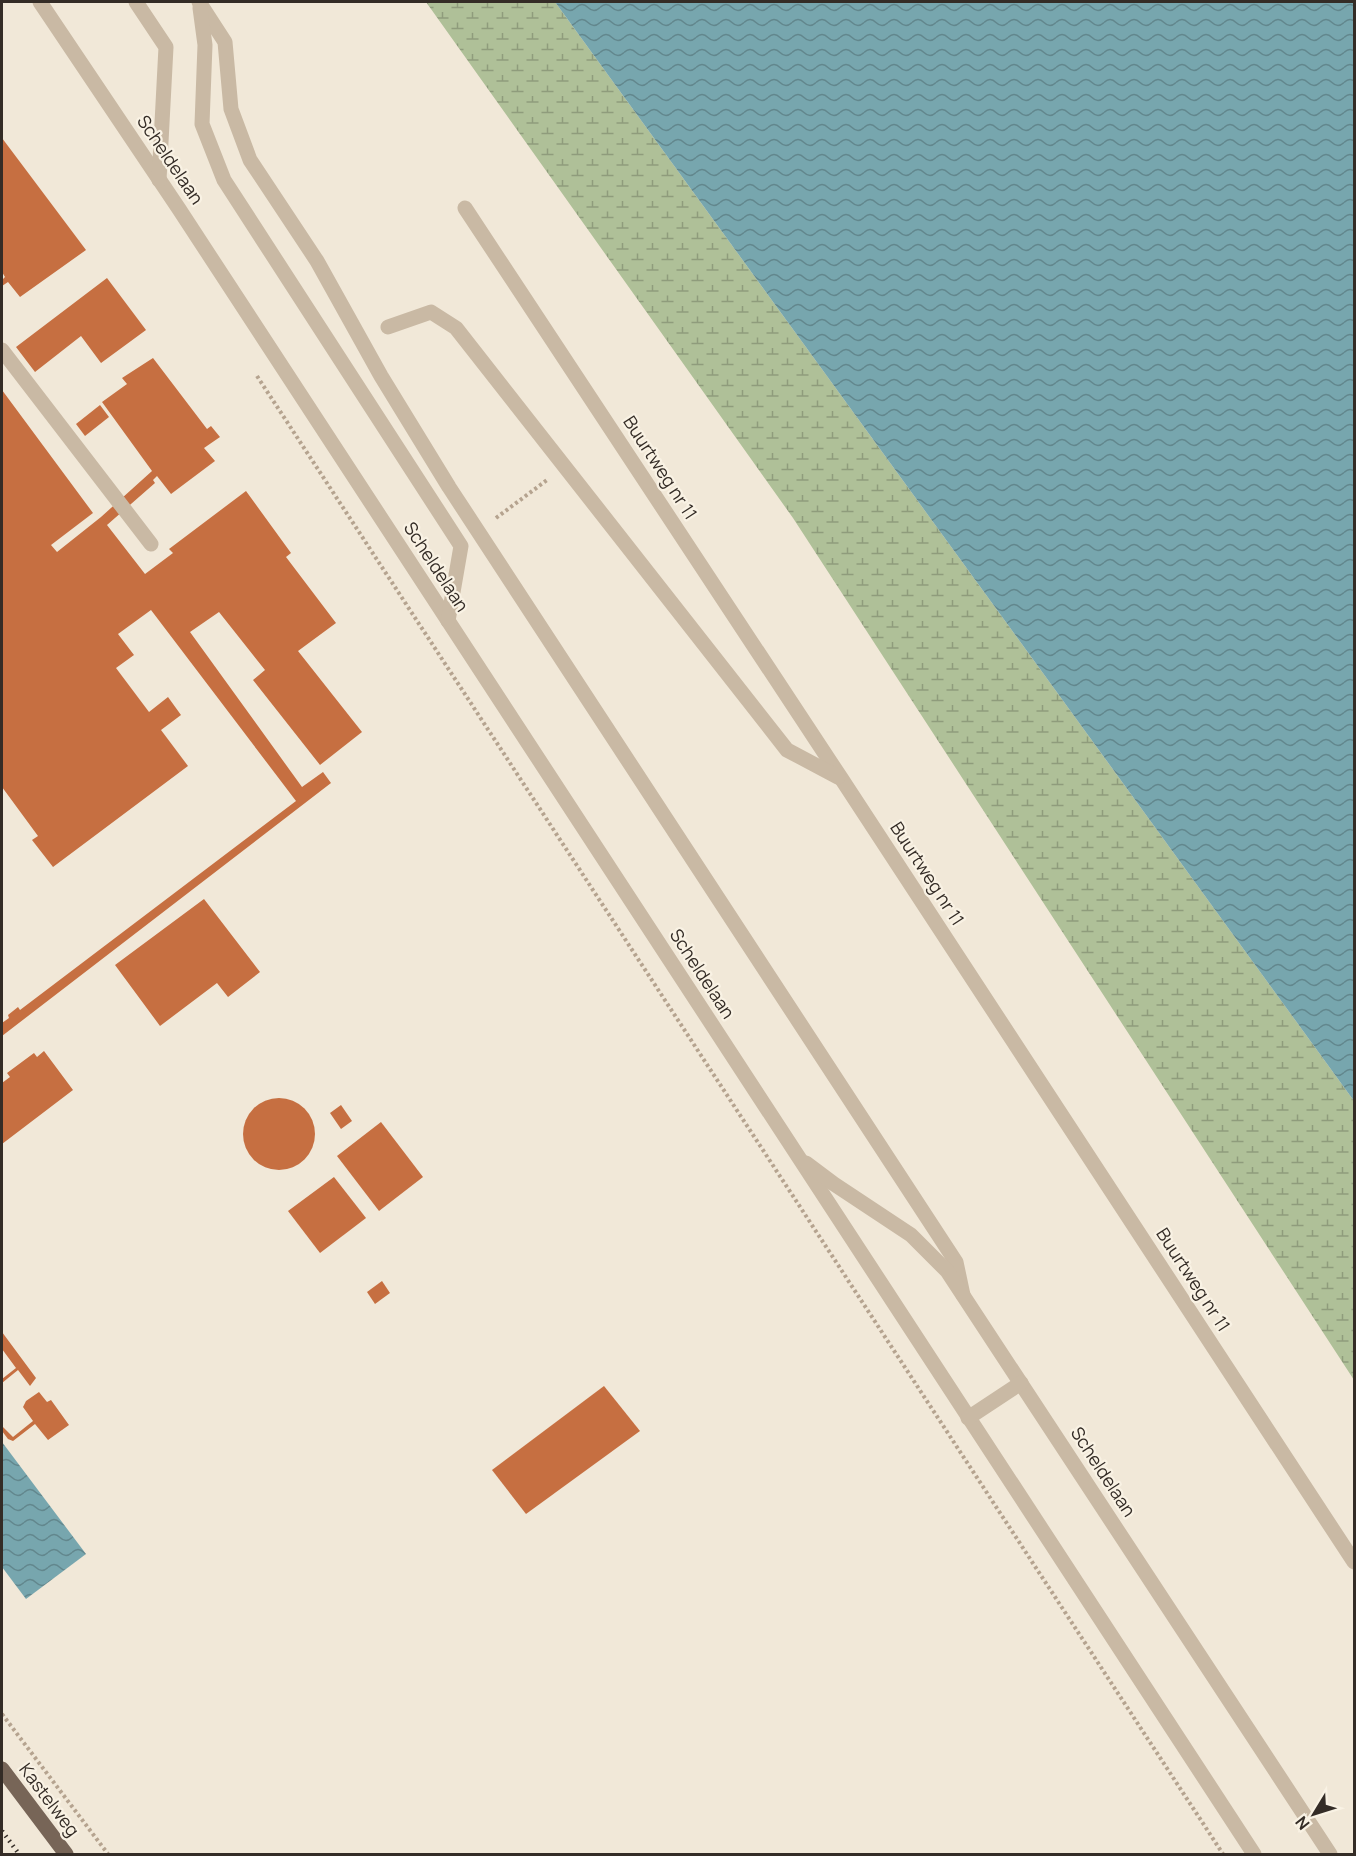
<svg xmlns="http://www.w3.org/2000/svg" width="1356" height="1856" font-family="Manrope,sans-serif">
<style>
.wetland{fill:url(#wetland-marsh)}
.water{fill:url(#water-waves)}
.building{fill:#c66f41}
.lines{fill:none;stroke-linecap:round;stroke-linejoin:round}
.path{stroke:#b5a38f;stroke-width:4;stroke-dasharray:3 3;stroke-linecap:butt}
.minor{stroke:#c9b9a4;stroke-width:15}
.major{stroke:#776557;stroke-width:15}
.rail{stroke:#342c26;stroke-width:4.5;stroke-dasharray:1.5 4.5;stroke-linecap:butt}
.labels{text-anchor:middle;stroke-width:4.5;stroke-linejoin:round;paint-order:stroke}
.street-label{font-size:18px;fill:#342c26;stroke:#f9f2e4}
</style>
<defs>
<pattern id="wetland-marsh" width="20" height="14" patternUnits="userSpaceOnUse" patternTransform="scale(1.5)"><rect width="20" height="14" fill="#afc098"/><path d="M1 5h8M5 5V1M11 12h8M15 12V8" fill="none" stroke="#8f9c7c"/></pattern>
<pattern id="water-waves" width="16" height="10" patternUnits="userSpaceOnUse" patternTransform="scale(1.5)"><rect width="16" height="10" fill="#77a6ae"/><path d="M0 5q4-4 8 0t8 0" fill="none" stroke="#62878d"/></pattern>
</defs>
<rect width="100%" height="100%" fill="#f1e8d8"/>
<path class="wetland" d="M426,2H555L1354,1101V1380L793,518Z"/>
<g class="water">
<path d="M555,2H1354V1101Z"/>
<path d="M2,1442L86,1554L26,1599L2,1567Z"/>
</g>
<g class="building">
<path d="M2,138L86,250L20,297L8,282L2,286V280L5,277L2,272Z"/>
<path d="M107,278L146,330L101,363L81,336L35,372L16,347Z"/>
<path d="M153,358L207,429L211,426L220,437L204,448L215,461L171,494L157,476L153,480L155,483L107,525L145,574L173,553L169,549L246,491L291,553L286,557L336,623L298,651L362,732L320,765L253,680L265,670L219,612L190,632L302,787L323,772L331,783L2,1036V1023L9,1018L8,1015L18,1007L20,1010L296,801L151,610L118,634L134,655L116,668L149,712L168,697L181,715L161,730L188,766L53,867L32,840L38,836L2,787V390L93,513L51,545L57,552L101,517L152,471L102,402L127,384L122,378Z"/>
<path d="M100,405L109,417L85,436L76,424Z"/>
<path d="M204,899L260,972L228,997L217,983L160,1026L115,965Z"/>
<path d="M44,1051L73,1090L2,1144V1083L10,1077L7,1073L34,1053L37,1057Z"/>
<circle cx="279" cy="1134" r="36"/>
<path d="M341,1105L352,1121L341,1129L330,1113Z"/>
<path d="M381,1122L423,1177L379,1211L337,1156Z"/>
<path d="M334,1177L366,1218L320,1253L288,1211Z"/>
<path d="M382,1281L390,1293L375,1304L367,1292Z"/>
<path d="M2,1332L36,1378L30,1386L18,1370L2,1383V1379L16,1368L2,1349Z"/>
<path d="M604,1386L640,1431L526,1514L492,1470Z"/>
<path d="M39,1392L47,1402L51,1400L69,1425L48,1440L35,1424L13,1441L8,1439L2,1431V1426L13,1437L33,1421L23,1407L26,1401Z"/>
</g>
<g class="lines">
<g class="path">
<path d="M257,376L1223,1854"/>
<path d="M496,518L547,480"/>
<path d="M2,1714L108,1854"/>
</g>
<g class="minor">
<path d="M40,2L179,209L1254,1854"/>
<path d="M136,2L166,47L159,180"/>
<path d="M199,2L225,42L231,109L250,160L317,261L381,376L449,487L956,1262L963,1295"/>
<path d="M200,8L205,45L202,124L224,180L461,546L448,621"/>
<path d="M465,208L841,778L1354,1562"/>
<path d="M388,327L431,312L456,328L787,750L838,777"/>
<path d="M2,350L151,544"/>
<path d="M806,1163L834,1184L911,1235L947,1271L1330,1854"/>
<path d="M968,1418L1021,1383"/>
</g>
<path class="major" d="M2,1769L66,1854"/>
<path class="rail" d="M2,1831L19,1854"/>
</g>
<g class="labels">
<g class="street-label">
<text transform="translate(170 160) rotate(56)" y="6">Scheldelaan</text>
<text transform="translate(660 468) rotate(57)" y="6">Buurtweg nr 11</text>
<text transform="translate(436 567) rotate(57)" y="6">Scheldelaan</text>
<text transform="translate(927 874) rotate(57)" y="6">Buurtweg nr 11</text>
<text transform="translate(702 974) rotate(57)" y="6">Scheldelaan</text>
<text transform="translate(1193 1280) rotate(57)" y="6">Buurtweg nr 11</text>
<text transform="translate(1103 1472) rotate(57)" y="6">Scheldelaan</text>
<text transform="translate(49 1800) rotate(53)" y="6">Kastelweg</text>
</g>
</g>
<rect width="1356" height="1856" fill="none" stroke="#342c26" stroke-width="6"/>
<g transform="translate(1314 1814) rotate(232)" stroke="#f9f2e4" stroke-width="4.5" paint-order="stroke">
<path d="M0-4.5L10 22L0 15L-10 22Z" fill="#342c26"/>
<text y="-9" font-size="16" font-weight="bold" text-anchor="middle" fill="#342c26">N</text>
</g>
</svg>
